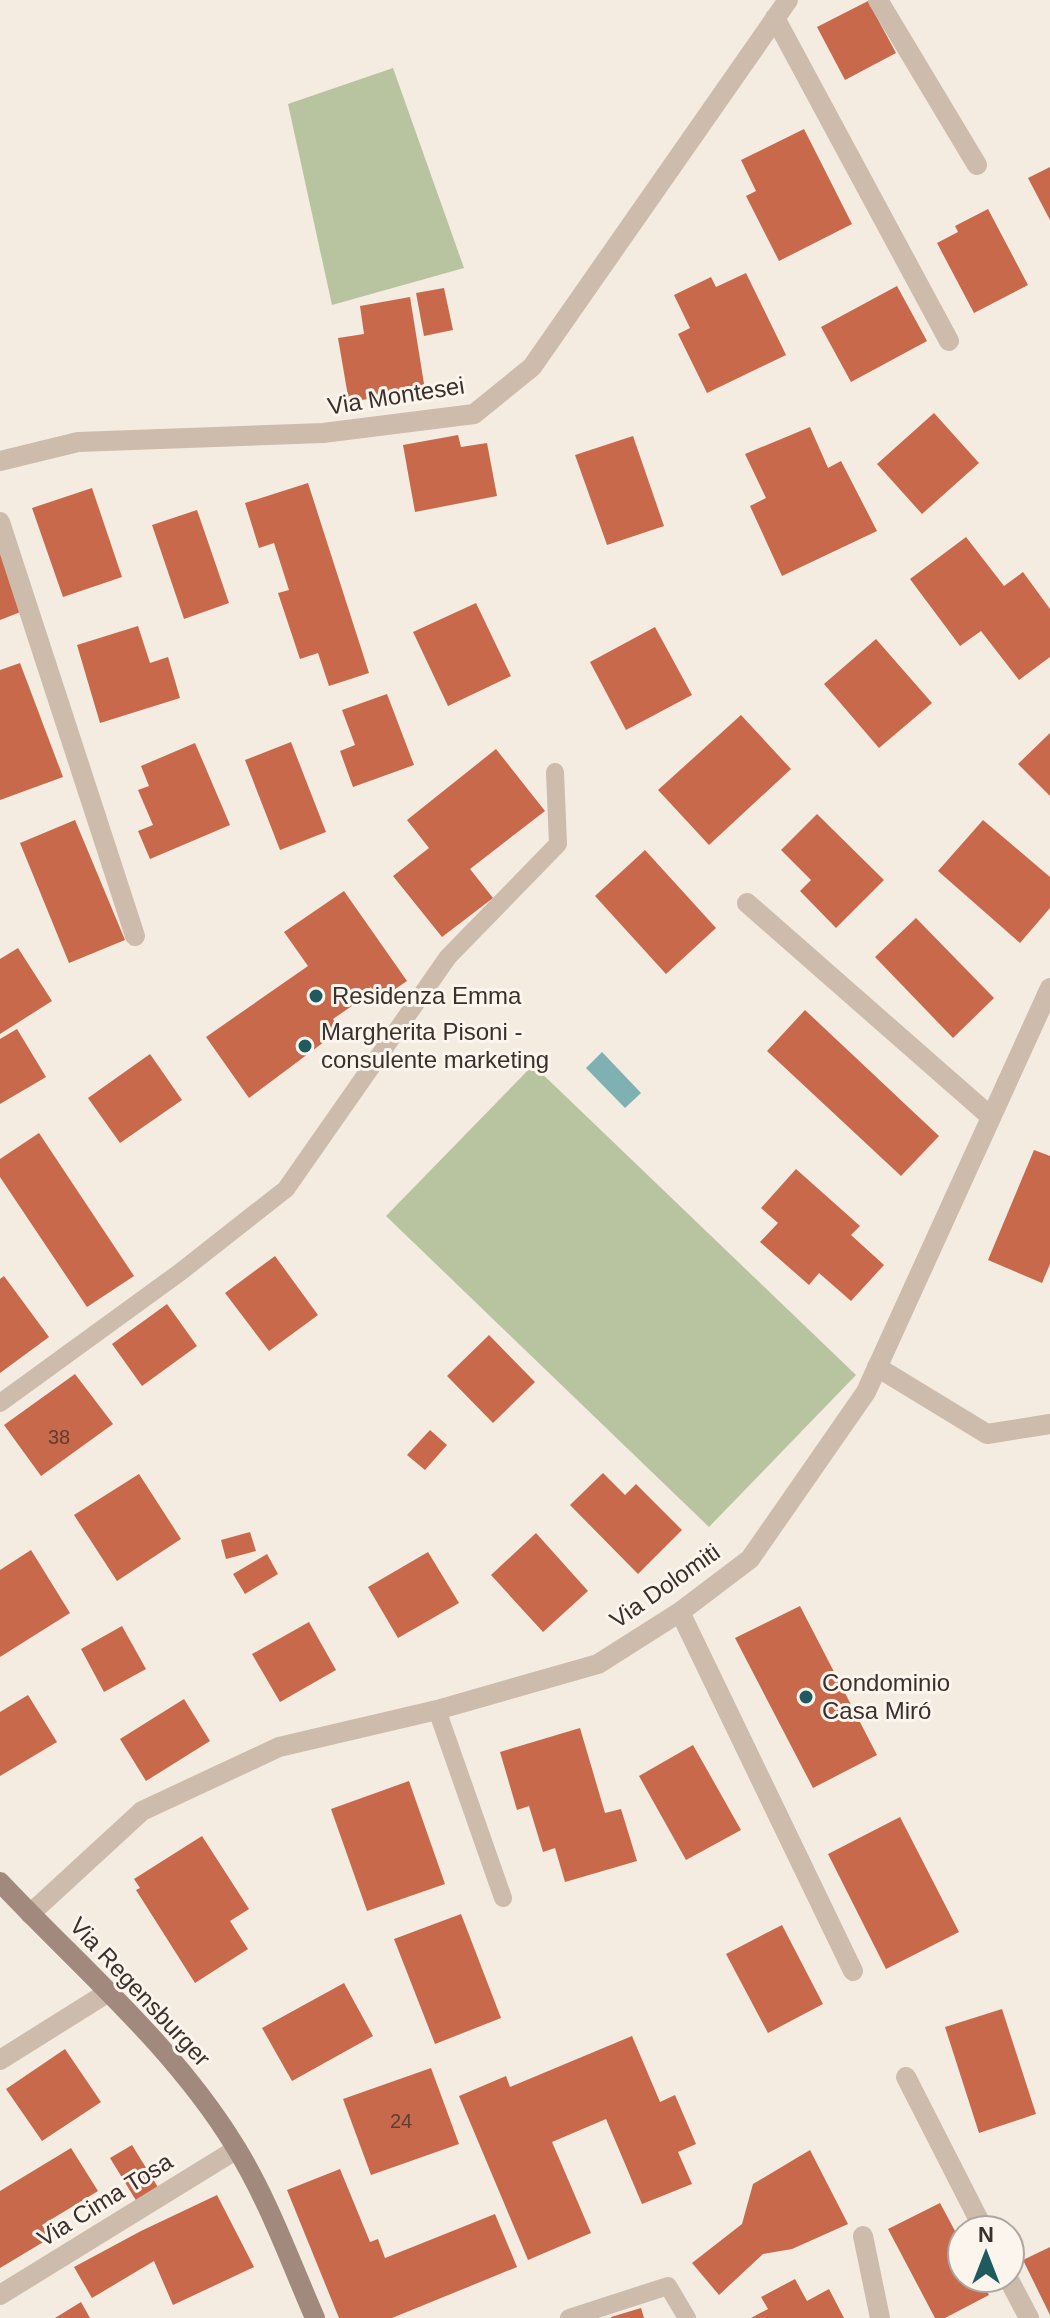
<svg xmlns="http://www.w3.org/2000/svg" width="1050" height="2318" font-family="Arial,sans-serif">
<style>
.green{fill:#b8c4a0}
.water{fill:#7fb0b2}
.building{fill:#c8694b}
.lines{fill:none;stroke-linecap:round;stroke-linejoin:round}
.service{stroke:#cdbbac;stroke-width:18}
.minor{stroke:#cdbbac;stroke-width:20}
.secondary{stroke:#a18a7d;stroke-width:20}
.poi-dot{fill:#1f5a5e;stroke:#fbf5ee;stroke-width:3}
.labels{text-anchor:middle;stroke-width:6;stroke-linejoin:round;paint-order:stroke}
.number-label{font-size:20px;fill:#5e3e33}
.street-label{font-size:24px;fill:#3b302b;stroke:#fbf5ee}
.poi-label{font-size:24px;fill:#3b302b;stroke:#fbf5ee;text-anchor:start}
</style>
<rect width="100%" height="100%" fill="#f4ebe1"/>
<g class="green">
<path d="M393,68L464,268L332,305L288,104Z"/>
<path d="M533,1065L856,1375L709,1527L386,1216Z"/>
</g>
<path class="water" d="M602,1052L641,1093L625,1108L586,1068Z"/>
<g class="building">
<path d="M868,1L896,53L845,80L817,27Z"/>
<path d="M804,129L852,224L779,261L746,196L756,191L741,160Z"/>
<path d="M1050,167V220L1028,178Z"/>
<path d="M988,209L1028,285L974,313L937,243L958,232L955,226Z"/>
<path d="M746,273L786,355L707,393L678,334L690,328L674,295L711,277L716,287Z"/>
<path d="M897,286L927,341L851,382L821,327Z"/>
<path d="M444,288L453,330L424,336L416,293Z"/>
<path d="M410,297L425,390L349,402L338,338L364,334L360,306Z"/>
<path d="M934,413L979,463L922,514L877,464Z"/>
<path d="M810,427L828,468L841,461L877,531L782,576L750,506L766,498L745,454Z"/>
<path d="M458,435L461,447L487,443L497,496L415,512L403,445Z"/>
<path d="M633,436L664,526L607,545L575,455Z"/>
<path d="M308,483L369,673L329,686L318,653L300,659L278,593L289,590L274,543L259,548L245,503Z"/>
<path d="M92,488L122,577L63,597L32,508Z"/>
<path d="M197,510L229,603L184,619L152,525Z"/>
<path d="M966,537L1004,586L1023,572L1050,609V657L1019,680L981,631L960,646L910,579Z"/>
<path d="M0,551L23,611L0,620Z"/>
<path d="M476,603L511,676L448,706L413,632Z"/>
<path d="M138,626L150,663L168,657L180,698L100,723L77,645Z"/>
<path d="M655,627L692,695L626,730L590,662Z"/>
<path d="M876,639L932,703L879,748L824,684Z"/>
<path d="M20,663L63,777L0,800V670Z"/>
<path d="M387,694L414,765L353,787L340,751L355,745L342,710Z"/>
<path d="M741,715L791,769L709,845L658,790Z"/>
<path d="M1050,733V796L1018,764Z"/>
<path d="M291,742L326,832L280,850L245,760Z"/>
<path d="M195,743L230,825L150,859L138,831L153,825L138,790L149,786L141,766Z"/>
<path d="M496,749L545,811L470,869L493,898L442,937L393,876L429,848L407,820Z"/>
<path d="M817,814L884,880L836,928L800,891L811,880L781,850Z"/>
<path d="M75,820L125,940L69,963L20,843Z"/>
<path d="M983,820L1050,877V908L1020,943L938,871Z"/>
<path d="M645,850L716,928L666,974L595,896Z"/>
<path d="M344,891L407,981L379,1000L369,985L372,992L333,1019L340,1030L249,1098L206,1037L308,966L284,932Z"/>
<path d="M916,918L994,998L953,1038L875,957Z"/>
<path d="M18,948L52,1001L0,1034V959Z"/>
<path d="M805,1010L939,1136L901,1176L767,1051Z"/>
<path d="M17,1029L46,1077L0,1104V1039Z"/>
<path d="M150,1054L182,1100L120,1143L88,1098Z"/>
<path d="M39,1133L134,1276L87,1307L0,1177V1159Z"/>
<path d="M1034,1150L1050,1156V1264L1042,1283L988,1260Z"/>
<path d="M796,1169L860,1226L851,1235L884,1265L851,1301L819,1273L809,1285L760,1242L778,1223L761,1208Z"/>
<path d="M275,1256L318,1315L269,1351L225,1293Z"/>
<path d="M4,1276L49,1337L0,1373V1279Z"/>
<path d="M167,1304L197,1346L142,1386L112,1344Z"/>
<path d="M489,1335L535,1382L493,1423L447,1376Z"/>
<path d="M75,1374L113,1424L41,1476L4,1425Z"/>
<path d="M430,1430L447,1445L425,1470L407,1455Z"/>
<path d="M603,1473L625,1495L636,1484L682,1530L638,1574L570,1505Z"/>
<path d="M139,1474L181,1539L117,1581L74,1515Z"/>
<path d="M250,1532L256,1551L226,1559L221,1540Z"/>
<path d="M536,1533L588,1591L543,1632L491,1575Z"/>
<path d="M31,1550L70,1613L0,1657V1570Z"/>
<path d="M428,1552L459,1603L398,1638L368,1587Z"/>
<path d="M267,1554L278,1574L245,1594L233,1574Z"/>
<path d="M800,1606L877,1755L813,1788L735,1638Z"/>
<path d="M309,1622L336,1670L280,1702L252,1654Z"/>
<path d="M122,1626L146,1669L104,1692L81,1649Z"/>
<path d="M28,1695L57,1742L0,1776V1712Z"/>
<path d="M184,1699L210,1741L146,1781L120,1739Z"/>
<path d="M580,1728L605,1813L621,1809L637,1861L565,1882L555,1848L543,1852L529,1806L517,1810L500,1752Z"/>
<path d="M693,1745L741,1830L686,1860L639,1776Z"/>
<path d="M409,1781L445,1884L367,1911L331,1809Z"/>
<path d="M900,1817L959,1932L886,1969L828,1854Z"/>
<path d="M202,1836L249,1909L230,1921L248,1949L195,1983L136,1890L140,1888L134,1879Z"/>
<path d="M461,1914L501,2018L435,2044L394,1939Z"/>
<path d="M782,1925L823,2004L768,2033L726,1954Z"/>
<path d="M344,1983L373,2036L292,2081L262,2028Z"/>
<path d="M1002,2009L1036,2114L979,2133L945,2027Z"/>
<path d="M632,2036L660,2102L675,2095L696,2144L678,2152L692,2184L642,2204L606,2119L552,2142L591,2233L528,2260L459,2096L506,2076L510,2087Z"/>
<path d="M65,2049L101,2102L42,2141L6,2089Z"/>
<path d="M431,2068L459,2144L371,2175L343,2099Z"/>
<path d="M132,2145L159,2189L137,2202L110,2158Z"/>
<path d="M71,2148L98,2191L42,2225L50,2238L0,2268V2191Z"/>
<path d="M810,2150L848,2224L792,2249L763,2254L719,2295L692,2263L742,2224L753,2184Z"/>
<path d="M340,2169L370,2242L378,2239L385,2258L495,2214L517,2267L392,2318H339L287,2190Z"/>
<path d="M217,2195L254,2267L173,2305L154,2261L92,2298L74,2267L141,2231Z"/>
<path d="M940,2203L962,2244V2278H980L989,2295L945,2318H935L888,2229Z"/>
<path d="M1050,2247V2315L1023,2260Z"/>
<path d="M795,2279L807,2301L829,2289L844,2318H751L768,2309L761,2297Z"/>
<path d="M81,2302L90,2318H55Z"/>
<path d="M641,2308L644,2318H611V2317Z"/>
</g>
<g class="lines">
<g class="service">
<path d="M0,1403L179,1273L286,1189L448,957L558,844L555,772"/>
<path d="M437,1710L503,1898"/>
<path d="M569,2318L668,2286L687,2318"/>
</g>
<g class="minor">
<path d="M878,0L977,165"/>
<path d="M775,18L949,341"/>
<path d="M0,461L78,442L323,433L474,414L532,367L788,0"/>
<path d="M0,522L135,936"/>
<path d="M747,903L991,1117"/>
<path d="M877,1367L987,1434L1050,1424"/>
<path d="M680,1612L853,1971"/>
<path d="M30,1914L142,1811L279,1747L437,1710L598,1664L680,1612L750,1559L866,1392L1050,988"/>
<path d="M0,2060L107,1993"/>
<path d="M906,2077L984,2230"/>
<path d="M863,2236L880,2318"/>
<path d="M1008,2278L1029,2318"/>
<path d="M0,2295L237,2149"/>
</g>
<path class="secondary" d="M0,1882C80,1967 174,2046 235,2146C268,2199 290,2261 315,2318"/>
</g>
<g class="poi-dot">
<circle cx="316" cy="996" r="8"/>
<circle cx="305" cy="1046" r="8"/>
<circle cx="806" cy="1697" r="8"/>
</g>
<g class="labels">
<g class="number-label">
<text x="59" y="1444">38</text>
<text x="401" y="2128">24</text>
</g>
<g class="street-label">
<text transform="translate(396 396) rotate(-9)" y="8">Via Montesei</text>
<text transform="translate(665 1586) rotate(-35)" y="8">Via Dolomiti</text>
<text transform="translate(140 1992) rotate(47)" y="8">Via Regensburger</text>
<text transform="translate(105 2200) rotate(-32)" y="8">Via Cima Tosa</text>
</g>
<g class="poi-label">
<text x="332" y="1004">Residenza Emma</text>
<text x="321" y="1040">Margherita Pisoni -<tspan x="321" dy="28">consulente marketing</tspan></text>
<text x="822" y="1691">Condominio<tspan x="822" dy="28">Casa Miró</tspan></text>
</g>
</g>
<g transform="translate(986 2254)"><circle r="38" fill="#fbf5ee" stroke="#aea6a0" stroke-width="2"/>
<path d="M0-6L14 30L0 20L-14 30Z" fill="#1f5a5e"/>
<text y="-12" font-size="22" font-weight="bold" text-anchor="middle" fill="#3b302b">N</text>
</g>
</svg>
